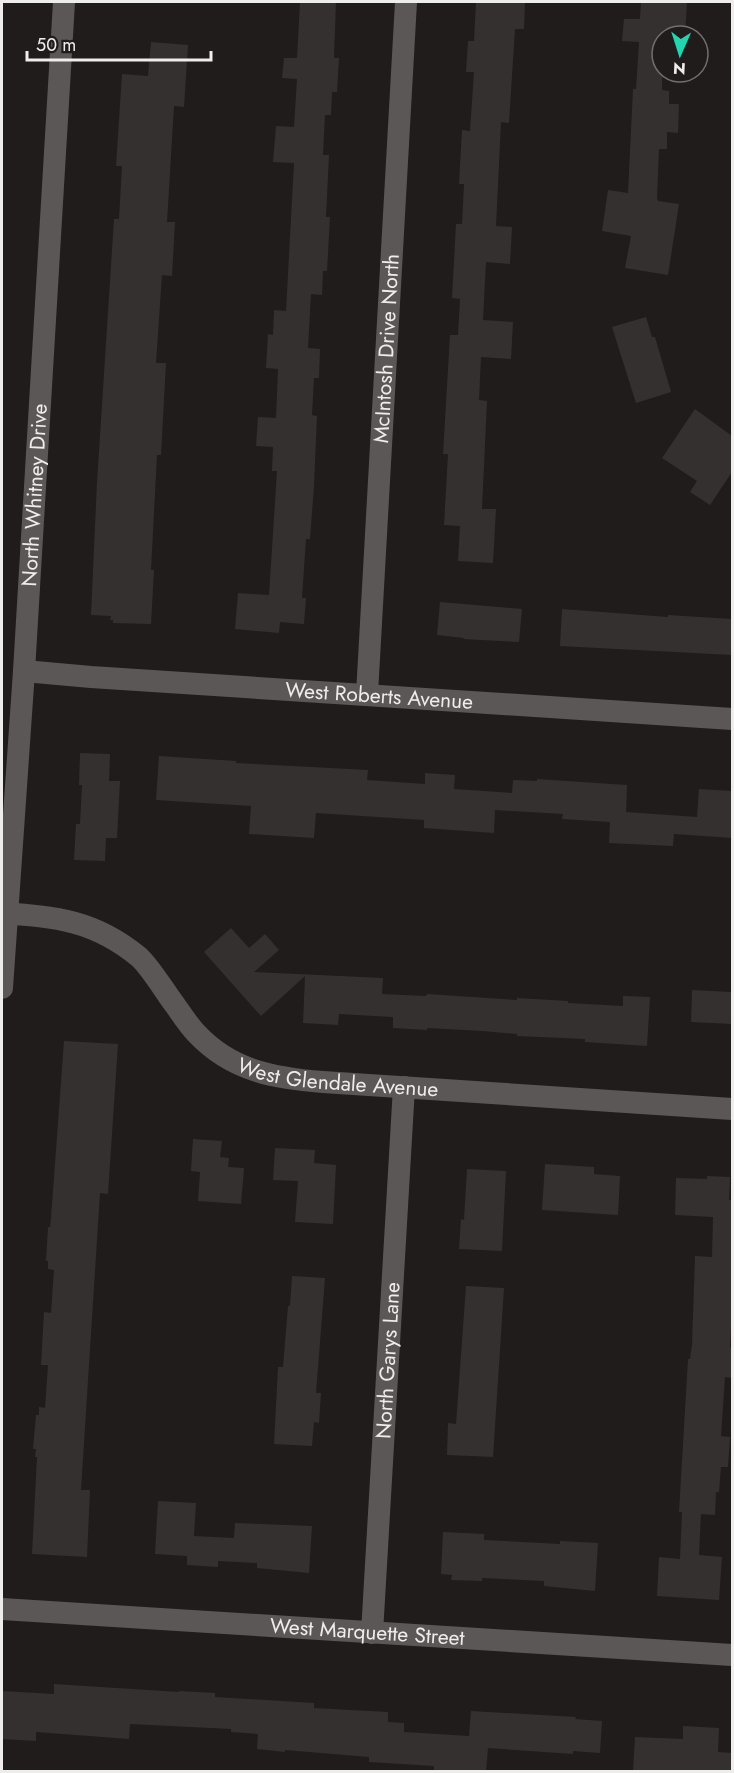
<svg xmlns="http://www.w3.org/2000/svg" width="734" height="1773" font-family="Jost,sans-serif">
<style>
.building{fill:#353030}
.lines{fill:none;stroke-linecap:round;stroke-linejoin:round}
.street{stroke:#5c5757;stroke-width:22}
.labels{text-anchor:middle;stroke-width:4.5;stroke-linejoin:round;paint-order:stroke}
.street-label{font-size:21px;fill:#efecec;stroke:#201c1b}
</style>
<rect width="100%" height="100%" fill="#201c1b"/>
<g class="building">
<path d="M300,2H336L334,58H339L337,92H332L331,115H325L323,155H329L326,217H330L327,271H323L322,295L311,294L308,348L320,349L319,378H314L312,415L317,416L314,486L310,539H306L302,598H306L304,624L280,622L279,633L235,629L238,593L269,595L277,471H272L273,447L256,446L258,417L276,418L278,369L266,368L268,334L273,335L274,310L286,311L294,163L273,162L276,126L294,127L297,79L282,78L284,58H297Z"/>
<path d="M476,2H525L524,29H515L509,123L501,122L496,226L512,227L510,264L486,262L483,320L513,322L511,359L481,357L479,400L487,401L482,509H496L493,563L458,561L460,526L444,525L448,454H443L450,335H458L460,299L452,298L456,224H462L464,184H459L462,130L470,131L474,72H466L468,41H474Z"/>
<path d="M641,2H687L685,36H662V90L669,91V104H679L678,133L667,132V149H659L657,198L658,201L679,204L668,275L625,268L631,236L602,231L608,190L628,193L633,89H636L639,42L622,41L624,19H640Z"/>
<path d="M151,42L188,45L184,107L174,106L167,222H175L172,276L162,275L156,363H166L161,455H157L151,570H154L151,624L113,623V620H110L111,616L91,615L97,482L114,219H119L122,166H116L122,74L148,76Z"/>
<path d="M646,317L652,337H655L671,392L636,403L612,327Z"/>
<path d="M695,409L732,436V472L710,505L690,492L697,481L662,458Z"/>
<path d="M440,602L522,609L519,642L463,639L464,638L437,635Z"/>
<path d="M562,609L668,617V615L732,619V655L560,646Z"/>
<path d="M80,753L110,754L109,781H120L117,838H106L105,861L74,860L76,824H80L82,785H79Z"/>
<path d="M159,756L236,761V763L368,770L367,780L425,784V773L455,775L454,789L512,793L513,780L537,781V779L627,785L626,812L697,817L699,789L732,791V838L674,834L673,846L609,843L610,822L562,819L563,814L495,810L494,833L424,828V820L316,813L314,838L249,834L251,806L156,800Z"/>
<path d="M231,928L249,948L265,934L279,950L254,972L383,978L382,994L426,996L427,994L517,1000V998L568,1001V1003L623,1006V996L650,997L647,1046L585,1042V1039L517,1036V1034L483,1031L427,1028V1030L393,1028V1017L339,1014L338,1025L303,1023L305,976L261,1016L204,952Z"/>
<path d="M692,990L732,992V1024L691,1022Z"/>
<path d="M64,1041L118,1044L108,1194L100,1193L81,1490H90L87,1557L32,1554L37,1457H35L36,1449H33L36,1415H39V1407L45,1408L48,1365H41L44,1312L51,1313L54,1270L48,1269V1261H46L48,1227H50L51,1218Z"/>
<path d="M193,1139L222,1141L220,1157L229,1158L228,1167L244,1168L241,1204L198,1201L200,1172L191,1171Z"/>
<path d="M275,1148L315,1150L314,1163L336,1165L333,1224L295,1222L298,1181L273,1180Z"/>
<path d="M545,1164L594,1167V1174L620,1176L618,1215L542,1210Z"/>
<path d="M467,1169L506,1171L502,1251L459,1249L461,1219L464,1220Z"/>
<path d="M707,1176L730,1177L729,1200H732V1309L730,1347L732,1348V1378L725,1377L721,1436L730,1437L728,1467H721L719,1492H716L715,1515L701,1514L699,1555L722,1557L719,1600L657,1596L659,1557L680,1559L682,1512H679L688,1359H690L692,1345L695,1256L712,1257L713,1217L675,1215L676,1178L707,1179Z"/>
<path d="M292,1276L325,1278L316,1393H321L319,1423L314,1422L312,1446L274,1444L278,1367H283L288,1306H290Z"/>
<path d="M466,1286L504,1288L493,1457L447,1455L448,1423L456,1424Z"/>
<path d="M158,1501L196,1503L194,1536L234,1538L235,1523L312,1526L309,1573L257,1568V1563L218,1561V1567L187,1565V1556L155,1554Z"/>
<path d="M443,1532L484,1534V1540L560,1544V1541L598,1543L595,1591L544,1586V1581L482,1578V1581L451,1580L452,1575L441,1574Z"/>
<path d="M54,1684L179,1692V1691L215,1693V1697L314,1703V1708L388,1712V1722L404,1723V1732L469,1736L471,1711L576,1717L575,1719L602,1721L600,1753L573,1751V1754L488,1748L486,1772H450L434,1771V1766L369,1762V1757L285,1750V1752L257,1749L258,1734L231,1732V1729L130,1724L129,1739L36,1732V1741L2,1739V1691L54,1694Z"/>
<path d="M683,1726L719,1728L718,1752L732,1753V1772L633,1771L635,1737L683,1739Z"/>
</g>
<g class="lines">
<g class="street">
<path id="s1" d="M24,671L91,677L732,719"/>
<path id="s2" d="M367,694L406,2"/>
<path id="s3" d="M2,913C56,917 94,920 139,957C151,968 165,992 175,1005C182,1015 189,1026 197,1034C232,1071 274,1078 323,1082L732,1109"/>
<path id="s4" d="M2,988L24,671L64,2"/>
<path id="s5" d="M2,1609L732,1655"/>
<path id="s6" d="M372,1633L404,1087"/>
</g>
</g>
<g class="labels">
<g class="street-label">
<text dy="7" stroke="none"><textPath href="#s2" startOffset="346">McIntosh Drive North</textPath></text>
<text dy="7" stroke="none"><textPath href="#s4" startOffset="494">North Whitney Drive</textPath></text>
<text dy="7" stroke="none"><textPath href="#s1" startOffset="356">West Roberts Avenue</textPath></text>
<text dy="7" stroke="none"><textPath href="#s3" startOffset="396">West Glendale Avenue</textPath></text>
<text dy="7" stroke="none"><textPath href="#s6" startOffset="273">North Garys Lane</textPath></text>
<text dy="7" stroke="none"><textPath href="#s5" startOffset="366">West Marquette Street</textPath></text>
</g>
</g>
<rect width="734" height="1773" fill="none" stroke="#efecec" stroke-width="6"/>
<g transform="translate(680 54) rotate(183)"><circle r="28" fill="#201c1b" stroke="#736f6f" stroke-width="1.5"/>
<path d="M0-4.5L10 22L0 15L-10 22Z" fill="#22d5af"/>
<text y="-9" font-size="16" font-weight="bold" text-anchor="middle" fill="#efecec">N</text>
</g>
<path d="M27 51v9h184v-9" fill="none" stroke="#efecec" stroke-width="3"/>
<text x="36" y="51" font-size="18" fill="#efecec" stroke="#201c1b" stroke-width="4.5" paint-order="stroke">50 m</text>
</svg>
